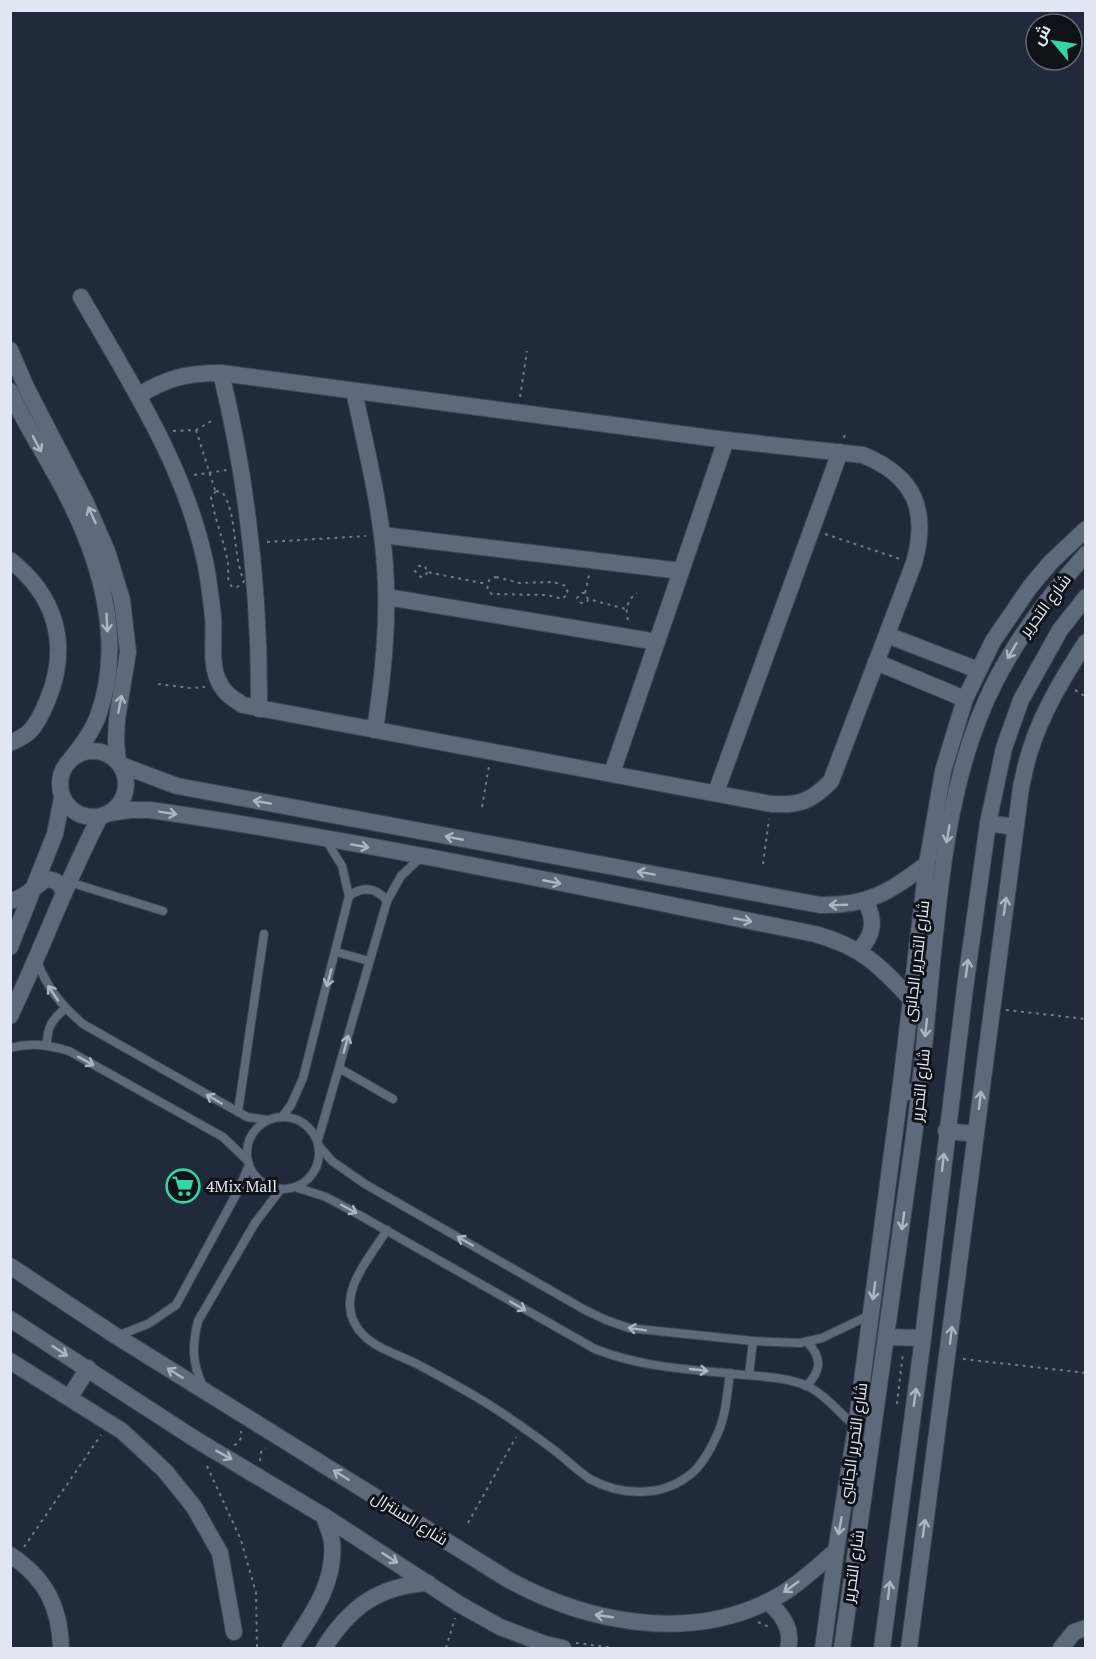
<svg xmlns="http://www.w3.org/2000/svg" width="1096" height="1659" font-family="'PT Serif',Cairo,serif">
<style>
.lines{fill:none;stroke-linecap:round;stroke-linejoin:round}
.service-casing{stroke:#3d4553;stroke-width:10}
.minor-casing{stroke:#3d4553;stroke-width:18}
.tertiary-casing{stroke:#3d4553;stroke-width:18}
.path{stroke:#707986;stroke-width:2;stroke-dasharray:3 4.5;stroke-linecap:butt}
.service{stroke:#5e697c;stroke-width:8}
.minor{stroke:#5e697c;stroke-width:16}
.tertiary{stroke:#5e697c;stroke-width:16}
.oneway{stroke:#adb5c3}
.labels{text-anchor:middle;stroke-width:6;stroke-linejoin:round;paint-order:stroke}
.street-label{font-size:16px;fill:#e1e7f2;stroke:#0e1219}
.poi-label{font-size:16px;fill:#e1e7f2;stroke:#0e1219;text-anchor:start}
</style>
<rect width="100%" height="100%" fill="#202a3a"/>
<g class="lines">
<defs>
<g id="service">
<path d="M69,882L163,911"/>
<path d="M349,896C363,886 376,887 387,901"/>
<path d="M336,952L369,961"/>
<path d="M37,961C47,988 61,1005 83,1024L247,1117L268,1120"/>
<path d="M47,1044C47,1028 52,1019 65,1009"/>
<path d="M10,1048C32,1042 48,1045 69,1051L223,1137L248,1161"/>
<path d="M339,1068L393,1099"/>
<path d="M238,1112L264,934"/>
<circle cx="283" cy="1153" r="36"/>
<path d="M282,1117L291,1105L303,1078L349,896L342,866L326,840"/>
<path d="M318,1140L387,901L401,876L421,857"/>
<path d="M319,1146L332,1161L365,1184L585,1310L606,1320L629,1328L753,1341L800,1343L822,1338L870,1315"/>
<path d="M295,1187L326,1197L354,1212L595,1349C641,1367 685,1369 734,1374C756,1376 788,1377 807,1386C826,1395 840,1414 856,1427"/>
<path d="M387,1230C371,1256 337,1292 355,1324C367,1347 398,1354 419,1365C441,1377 462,1388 483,1401C508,1416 531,1433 554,1450C566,1459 577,1471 590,1479C621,1496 663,1498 692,1473C703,1464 711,1448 717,1435C726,1416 727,1394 730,1373"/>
<path d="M117,1336L148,1324L176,1305L238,1191L249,1165"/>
<path d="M749,1375L753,1341"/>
<path d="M203,1386C192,1364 192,1345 198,1321L255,1223L281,1189"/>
<path d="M806,1386C822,1371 822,1357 807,1342"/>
</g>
<g id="minor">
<path d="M81,297C131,384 186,467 206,566C209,582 211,600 213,616C215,637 209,665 220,684C225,694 234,699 243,705L771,804C799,806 812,801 831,781L914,563C929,509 914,476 863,455L726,440L221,373C187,373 166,378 138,396"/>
<path d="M10,350L27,389L86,503L107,551L122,600L128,652L117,719L116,741L118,762"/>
<path d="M221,373C248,484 260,595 259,709"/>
<path d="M10,391C27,429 51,463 69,500C102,565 124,645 98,716C92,732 81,746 71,759"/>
<path d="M354,391C366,448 381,507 385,566C389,621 383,675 375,730"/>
<path d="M382,535L681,571"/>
<path d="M10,560C56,596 70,645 48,699C44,709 38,723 30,731C25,736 17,740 10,743"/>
<path d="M387,597L657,642"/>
<path d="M887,635L978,670"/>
<path d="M876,662L965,699"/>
<circle cx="93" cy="784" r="33"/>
<path d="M121,765L177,786L820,905C869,906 889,892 927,864"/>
<path d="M612,773L726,440"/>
<path d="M716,792L840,452"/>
<path d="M110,813L130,810H150C373,842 594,890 815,934C862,947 878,964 911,999"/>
<path d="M988,823L1015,827"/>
<path d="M10,901C25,898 34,887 46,879C56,880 61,883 64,894"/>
<path d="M10,947L55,834L62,798"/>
<path d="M859,950C874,935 876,920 865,901"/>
<path d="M10,1016C42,950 66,881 100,817"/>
<path d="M946,1131L976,1134"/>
<path d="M10,1266L116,1336L509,1580C586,1622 685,1642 767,1602C793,1590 814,1569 836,1551"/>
<path d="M10,1319L195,1439L324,1516L459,1604L500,1627L545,1644L563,1648"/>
<path d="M10,1361L122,1431L165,1471L194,1507L220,1553L234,1632"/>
<path d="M70,1397L88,1368"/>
<path d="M10,1555C46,1578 60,1608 61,1648"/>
<path d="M768,1602C782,1614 793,1629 788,1648"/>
<path d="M290,1648C311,1616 336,1583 332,1542C331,1534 326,1524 324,1516"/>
<path d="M324,1648C350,1607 378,1586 428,1583"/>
<path d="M823,1648L836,1551L856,1427L900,1092L927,864L943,771L965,699L993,641L1030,587L1051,562L1086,529"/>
<path d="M909,1648L1021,787C1024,775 1026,762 1030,751C1042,712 1064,676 1086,642"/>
<path d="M1061,1648L1074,1632L1086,1628"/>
</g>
<g id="tertiary">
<path d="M900,1092H920"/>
<path d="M886,1337L923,1338"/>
<path d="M842,1648C865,1482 890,1316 912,1150C921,1088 926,1025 932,963C942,866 951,767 996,680C1020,634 1051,593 1086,554"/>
<path d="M882,1648L923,1338L965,988L988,823L1004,748L1021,700L1060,630L1086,597"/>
</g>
</defs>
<use href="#service" class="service-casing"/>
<use href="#minor" class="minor-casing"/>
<use href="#tertiary" class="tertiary-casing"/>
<g class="path">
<path d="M520,397L527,351"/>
<path d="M196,430L215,490"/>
<path d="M173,431L196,430L215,419"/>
<path d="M844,438L846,431"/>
<path d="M194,475L227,470"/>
<path d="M216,491L223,493C238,517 232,554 244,581C240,587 232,591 229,582C227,577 229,569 228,563C224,541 215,519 211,497Z"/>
<path d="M825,534L900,559"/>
<path d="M267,542L366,536"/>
<path d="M427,572L426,575L421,577L415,571L419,566H425L427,572L487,584"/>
<path d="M496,577L520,583L553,582L566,586L568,594L562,599L547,595L492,594L488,591L487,584L490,579Z"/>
<path d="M585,593L589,575"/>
<path d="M588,599L587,602L581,603L577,598L582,593H585L588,599L626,609"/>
<path d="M628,620C625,609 627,600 637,593"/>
<path d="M158,684L190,688L205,687"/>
<path d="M1075,690L1086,697"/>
<path d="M482,807L489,766"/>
<path d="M763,864L769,819"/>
<path d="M1006,1010L1086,1019"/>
<path d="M963,1359L1086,1373"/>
<path d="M897,1404L903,1353"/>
<path d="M234,1445L237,1444L241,1438V1431"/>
<path d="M260,1461L261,1452L266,1448"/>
<path d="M207,1466L241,1540L256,1593L257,1648"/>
<path d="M468,1523L516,1437"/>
<path d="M24,1547L101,1435"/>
<path d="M758,1622L769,1627"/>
<path d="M576,1643L615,1648"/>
<path d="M446,1648L455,1618"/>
</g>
<use href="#service" class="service"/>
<use href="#minor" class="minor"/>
<use href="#tertiary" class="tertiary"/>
</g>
<defs><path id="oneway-shaft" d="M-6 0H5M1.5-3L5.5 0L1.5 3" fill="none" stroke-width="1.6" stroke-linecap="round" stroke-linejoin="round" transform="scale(1.5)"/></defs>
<g class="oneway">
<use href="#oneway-shaft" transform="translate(37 444) rotate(62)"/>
<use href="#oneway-shaft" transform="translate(92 515) rotate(-114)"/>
<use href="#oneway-shaft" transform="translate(107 623) rotate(87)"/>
<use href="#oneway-shaft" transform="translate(1012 651) rotate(120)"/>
<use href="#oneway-shaft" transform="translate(120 704) rotate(-79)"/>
<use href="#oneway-shaft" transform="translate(262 802) rotate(-170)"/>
<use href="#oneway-shaft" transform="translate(168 813) rotate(9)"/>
<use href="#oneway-shaft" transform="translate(948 834) rotate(100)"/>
<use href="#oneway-shaft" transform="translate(454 838) rotate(-169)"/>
<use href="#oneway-shaft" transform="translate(360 846) rotate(10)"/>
<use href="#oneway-shaft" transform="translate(646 873) rotate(-170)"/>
<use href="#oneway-shaft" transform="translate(552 882) rotate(11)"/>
<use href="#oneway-shaft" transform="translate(838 905) rotate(178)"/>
<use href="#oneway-shaft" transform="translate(1005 906) rotate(-82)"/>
<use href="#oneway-shaft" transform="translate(743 920) rotate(11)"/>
<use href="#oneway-shaft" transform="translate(967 968) rotate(-82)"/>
<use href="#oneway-shaft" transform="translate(329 978) rotate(105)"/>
<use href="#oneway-shaft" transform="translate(53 993) rotate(-124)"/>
<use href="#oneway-shaft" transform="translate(926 1028) rotate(96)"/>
<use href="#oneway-shaft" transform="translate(346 1044) rotate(-75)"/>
<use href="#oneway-shaft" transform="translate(86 1061) rotate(29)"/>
<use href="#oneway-shaft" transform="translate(214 1099) rotate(-150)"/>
<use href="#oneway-shaft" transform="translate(980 1100) rotate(-83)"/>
<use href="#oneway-shaft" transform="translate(943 1162) rotate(-84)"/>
<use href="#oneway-shaft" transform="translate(349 1209) rotate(28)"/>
<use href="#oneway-shaft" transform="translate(903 1221) rotate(98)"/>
<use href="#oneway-shaft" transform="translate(465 1241) rotate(-150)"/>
<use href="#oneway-shaft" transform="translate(874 1291) rotate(98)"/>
<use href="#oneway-shaft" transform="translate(518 1306) rotate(30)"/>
<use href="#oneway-shaft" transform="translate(637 1329) rotate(-171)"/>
<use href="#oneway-shaft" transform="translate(951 1335) rotate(-83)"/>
<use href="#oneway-shaft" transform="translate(60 1351) rotate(33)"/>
<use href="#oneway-shaft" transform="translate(699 1370) rotate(6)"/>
<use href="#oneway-shaft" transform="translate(175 1373) rotate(-148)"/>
<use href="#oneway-shaft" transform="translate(915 1397) rotate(-82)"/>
<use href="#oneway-shaft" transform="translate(224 1455) rotate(29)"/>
<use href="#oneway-shaft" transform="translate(341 1475) rotate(-148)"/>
<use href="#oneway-shaft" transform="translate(840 1526) rotate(100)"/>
<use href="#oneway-shaft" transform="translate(924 1528) rotate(-82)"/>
<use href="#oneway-shaft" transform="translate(390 1558) rotate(33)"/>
<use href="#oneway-shaft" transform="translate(791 1587) rotate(144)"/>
<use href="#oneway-shaft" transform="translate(889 1590) rotate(-83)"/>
<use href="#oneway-shaft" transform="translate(604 1616) rotate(-172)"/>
</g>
<defs>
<symbol id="supermarket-ring" viewBox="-11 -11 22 22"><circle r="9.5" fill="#0e1219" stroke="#35d4a7" stroke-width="1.5"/><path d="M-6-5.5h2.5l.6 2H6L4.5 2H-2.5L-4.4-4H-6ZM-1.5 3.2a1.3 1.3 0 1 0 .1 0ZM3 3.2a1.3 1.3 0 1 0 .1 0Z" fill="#35d4a7"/></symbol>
</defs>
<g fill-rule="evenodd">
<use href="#supermarket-ring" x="164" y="1167" width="38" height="38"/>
</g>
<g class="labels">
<g class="street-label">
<text transform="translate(1045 605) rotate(-53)" y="6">شارع التحرير</text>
<text transform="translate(916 961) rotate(-83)" y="6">شارع التحرير الجانبى</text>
<text transform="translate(920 1085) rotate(-84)" y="6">شارع التحرير</text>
<text transform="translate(853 1443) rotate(-82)" y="6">شارع التحرير الجانبى</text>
<text transform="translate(410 1518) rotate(32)" y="6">شارع السنترال</text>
<text transform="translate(853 1566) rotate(-82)" y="6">شارع التحرير</text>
</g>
<g class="poi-label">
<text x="206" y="1192">4Mix Mall</text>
</g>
</g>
<rect width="1096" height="1659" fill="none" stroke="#e1e7f2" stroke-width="24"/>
<g transform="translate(1054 42) rotate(299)"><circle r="28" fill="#0e1219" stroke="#626770" stroke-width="1.5"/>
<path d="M0-4.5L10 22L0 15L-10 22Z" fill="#35d4a7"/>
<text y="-9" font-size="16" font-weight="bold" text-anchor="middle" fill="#e1e7f2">ش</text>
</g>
</svg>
